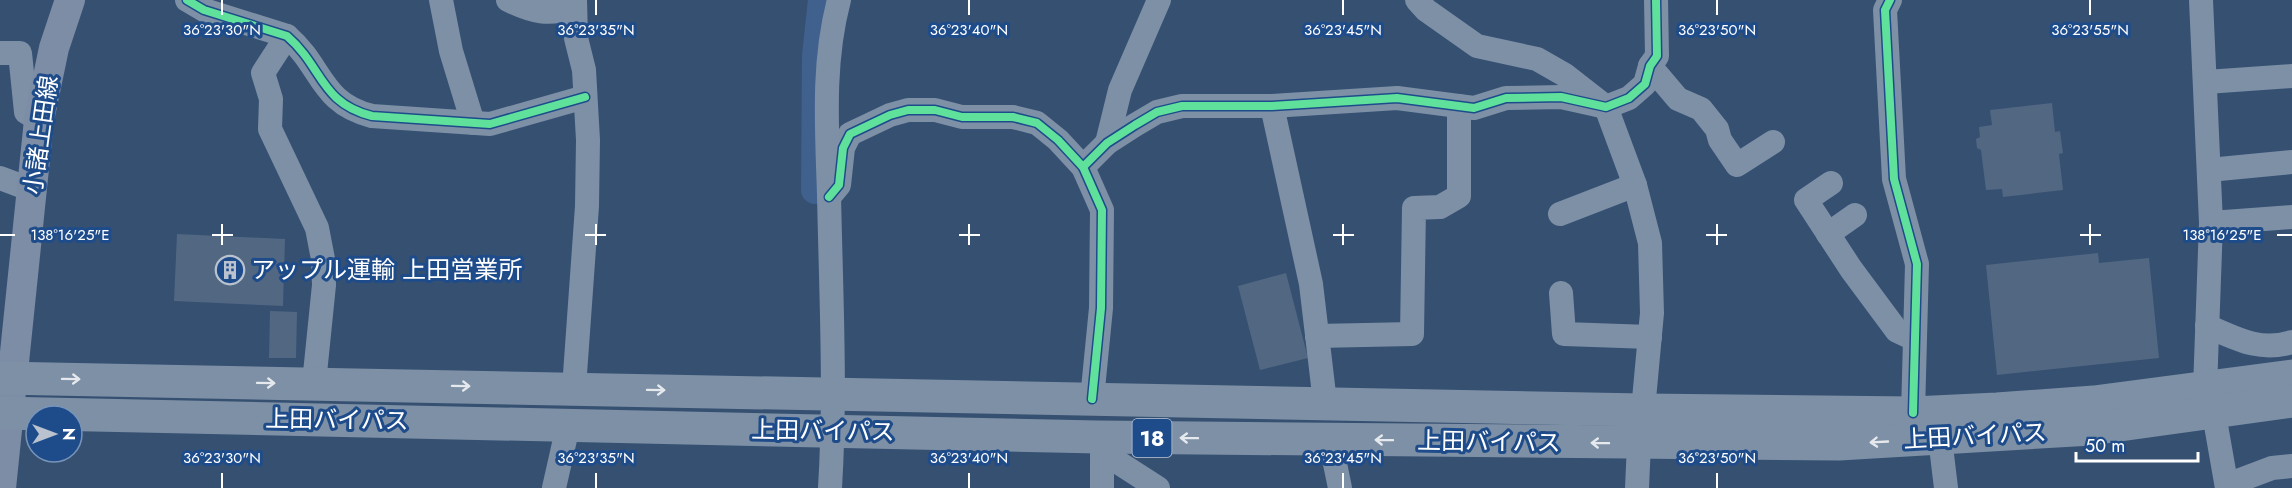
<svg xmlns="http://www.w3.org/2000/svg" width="2292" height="488" font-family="Jost,'Noto Sans JP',sans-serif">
  <rect width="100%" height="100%" fill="#365072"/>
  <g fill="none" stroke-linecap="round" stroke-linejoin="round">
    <!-- river -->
    <polyline stroke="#40608d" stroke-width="28" points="815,190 816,56 822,0"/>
  </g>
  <!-- building -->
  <g fill="#526782">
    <polygon points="2052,103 2055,132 2060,131 2063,153 2059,154 2063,190 2003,197 2002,189 1986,190 1981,150 1977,148 1976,139 1980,137 1979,127 1992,125 1990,110"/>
    <polygon points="177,234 285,239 283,306 174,301"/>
    <polygon points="2098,253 2099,263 2149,258 2159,358 1997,375 1986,265"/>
    <polygon points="1286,273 1308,358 1260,370 1238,286"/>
    <polygon points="270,311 297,312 296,358 269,358"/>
  </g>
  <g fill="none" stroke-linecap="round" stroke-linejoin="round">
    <!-- minor -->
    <g stroke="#7d90a6" stroke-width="24">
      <path d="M 187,0 L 204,10 L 287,36 C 323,67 320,103 372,116 L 490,124 L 585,97"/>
      <polyline points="441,0 451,51 473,123"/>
      <path d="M 508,0 C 535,13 546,14 574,9"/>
      <polyline points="1417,0 1426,10 1477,46 1537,59 1565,75 1606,107 1635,185 1650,243 1652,313 1643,410"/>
      <polyline points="1890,0 1885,10 1894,179 1917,264 1913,413"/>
      <polyline points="2201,0 2211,223 2205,389"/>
      <polyline points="287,36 263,73 271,99 270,129 317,228 323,259 324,285 314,383"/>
      <polyline points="0,53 20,53 26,112 39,120"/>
      <polyline points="1650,66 1678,99 1701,109 1717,129 1720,140 1737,165 1773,142"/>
      <polyline points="2206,82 2292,76"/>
      <polyline points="1272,106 1311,284 1324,394"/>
      <polyline points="1107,143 1120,90 1159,0"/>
      <polyline points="1083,167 1107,143 1135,125 1157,112 1182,106 1272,106 1397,98 1474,108 1506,98 1561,97 1606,107 1629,98 1645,84 1650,66 1657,56 1656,0"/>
      <polyline points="2209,170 2292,162"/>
      <polyline points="0,178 32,190"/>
      <polyline points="1831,183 1806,200 1851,269 1897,331 1914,339"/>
      <polyline points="829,197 839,185 843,148 850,134 890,115 908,110 935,110 962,117 1013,117 1037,123 1058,140 1083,167 1102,210 1101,308 1092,399"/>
      <polyline points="1560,214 1635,185"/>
      <polyline points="2211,223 2292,217"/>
      <polyline points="1828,234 1855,215"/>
      <polyline points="1561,293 1564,334 1650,337"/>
      <path d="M 2207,326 C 2237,339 2260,352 2292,342"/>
      <polyline points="1317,336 1412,334 1414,208 1440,207 1459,196 1459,106"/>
      <polyline points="574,388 587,206 588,140 584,70 576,38 575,0"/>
      <polyline points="2214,414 2227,488"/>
      <polyline points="1940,438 1946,488"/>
      <polyline points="1099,440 1102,452 1102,488"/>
      <polyline points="1102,452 1158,488"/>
      <polyline points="1333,454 1340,488"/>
      <polyline points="2227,485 2272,468 2292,466"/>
      <polyline points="554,488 568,426"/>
      <path d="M 830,488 C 836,391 831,293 829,195 C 827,129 822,64 839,0"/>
      <polyline points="1637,488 1639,443"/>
    </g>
    <!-- major -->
    <polyline stroke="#7c8da5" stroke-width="30" points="1,488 39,120 54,48 70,0"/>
    <!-- highway -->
    <g stroke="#7d90a5" stroke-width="33">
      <polyline points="0,378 1643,410 1913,413 1997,409 2094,402 2292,376"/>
      <polyline points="0,413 1098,437 1839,444 2091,429 2292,401"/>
    </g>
    <!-- cycleway casing -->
    <g stroke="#1e4c8b" stroke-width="11">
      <g id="cycleway">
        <path d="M 187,0 L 204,10 L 287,36 C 323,67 320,103 372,116 L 490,124 L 585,97"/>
        <polyline points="1890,0 1885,10 1894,179 1917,264 1913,413"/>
        <polyline points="1083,167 1107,143 1135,125 1157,112 1182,106 1272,106 1397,98 1474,108 1506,98 1561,97 1606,107 1629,98 1645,84 1650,66 1657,56 1656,0"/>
        <polyline points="829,197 839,185 843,148 850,134 890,115 908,110 935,110 962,117 1013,117 1037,123 1058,140 1083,167 1102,210 1101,308 1092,399"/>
      </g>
    </g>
    <!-- cycleway -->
    <use href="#cycleway" stroke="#60e19b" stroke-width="8"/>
  </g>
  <!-- one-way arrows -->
  <defs><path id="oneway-shaft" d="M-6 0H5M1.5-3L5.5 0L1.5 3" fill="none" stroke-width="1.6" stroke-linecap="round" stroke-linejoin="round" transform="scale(1.5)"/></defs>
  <g stroke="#e5e9ed">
    <use href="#oneway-shaft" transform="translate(71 379) rotate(1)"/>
    <use href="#oneway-shaft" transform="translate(266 383) rotate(1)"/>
    <use href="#oneway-shaft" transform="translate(461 386) rotate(1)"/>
    <use href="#oneway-shaft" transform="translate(656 390) rotate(1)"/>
    <use href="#oneway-shaft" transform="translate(1189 438) rotate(-179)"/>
    <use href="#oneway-shaft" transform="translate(1384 440) rotate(-179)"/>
    <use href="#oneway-shaft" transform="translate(1879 442) rotate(177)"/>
    <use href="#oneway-shaft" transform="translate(1600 443) rotate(-179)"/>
  </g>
  <!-- ticks -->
  <path fill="none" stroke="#fff" stroke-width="2" d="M 222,0 L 222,15M 596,0 L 596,15M 969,0 L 969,15M 1343,0 L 1343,15M 1717,0 L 1717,15M 2090,0 L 2090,15M 222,224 L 222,245M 596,224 L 596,245M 969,224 L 969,245M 1343,224 L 1343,245M 1717,224 L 1717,245M 2090,224 L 2090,245M 0,235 L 15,235M 212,235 L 233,235M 585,235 L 606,235M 959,235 L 980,235M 1333,235 L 1354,235M 1706,235 L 1727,235M 2080,235 L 2101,235M 2277,235 L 2292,235M 222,473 L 222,488M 596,473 L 596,488M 969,473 L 969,488M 1343,473 L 1343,488M 1717,473 L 1717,488"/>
  <!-- icons -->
  <defs>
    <g id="building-ring" transform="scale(1.5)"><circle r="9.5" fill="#1e4c8b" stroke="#b9c2ce" stroke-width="1.5"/><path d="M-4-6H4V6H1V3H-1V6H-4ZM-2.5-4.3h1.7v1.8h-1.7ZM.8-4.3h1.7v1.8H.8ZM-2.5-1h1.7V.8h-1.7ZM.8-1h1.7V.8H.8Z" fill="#b9c2ce"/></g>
  </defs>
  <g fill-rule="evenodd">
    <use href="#building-ring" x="230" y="270"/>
  </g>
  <g text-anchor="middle" stroke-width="6" stroke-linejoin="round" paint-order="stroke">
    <!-- shield labels -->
    <rect fill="#1e4c8b" stroke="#bcc9dc" stroke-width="1.5" x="1132.5" y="419" width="39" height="38" rx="4.5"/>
    <g font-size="22" font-weight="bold" fill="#fff">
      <text x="1152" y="446">18</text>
    </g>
    <!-- street labels -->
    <g font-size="24" fill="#fff" stroke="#1e4c8b">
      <text transform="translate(41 135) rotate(-82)" y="8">小諸上田線</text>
      <text transform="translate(337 420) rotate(1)" y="8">上田バイパス</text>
      <text transform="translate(823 431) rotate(1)" y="8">上田バイパス</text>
      <text transform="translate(1975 436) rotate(-3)" y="8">上田バイパス</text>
      <text transform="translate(1489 442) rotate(1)" y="8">上田バイパス</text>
    </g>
    <!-- poi labels -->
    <g font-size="24" fill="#fff" stroke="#1e4c8b" text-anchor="start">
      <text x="251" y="278">アップル運輸 上田営業所</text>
    </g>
  </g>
  <g font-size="15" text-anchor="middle" fill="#fff" stroke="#1e4c8b" stroke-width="6" stroke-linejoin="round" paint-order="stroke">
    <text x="222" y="35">36°23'30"N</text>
    <text x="596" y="35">36°23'35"N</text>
    <text x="969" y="35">36°23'40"N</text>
    <text x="1343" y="35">36°23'45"N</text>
    <text x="1717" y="35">36°23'50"N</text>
    <text x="2090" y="35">36°23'55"N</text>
    <text x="2222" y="240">138°16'25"E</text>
    <text x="70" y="240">138°16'25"E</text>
    <text x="222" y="463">36°23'30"N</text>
    <text x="596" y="463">36°23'35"N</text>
    <text x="969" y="463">36°23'40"N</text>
    <text x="1343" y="463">36°23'45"N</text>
    <text x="1717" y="463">36°23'50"N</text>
  </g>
  <!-- north arrow -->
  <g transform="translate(54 434) rotate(90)"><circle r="28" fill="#1e4c8b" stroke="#7894b9" stroke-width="1.5"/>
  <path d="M0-4.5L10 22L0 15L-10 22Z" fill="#b9c2ce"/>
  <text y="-9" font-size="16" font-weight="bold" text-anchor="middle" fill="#ffffff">N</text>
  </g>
  <!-- scale -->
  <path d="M2076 452v9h122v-9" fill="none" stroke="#ffffff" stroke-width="3"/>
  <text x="2085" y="452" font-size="18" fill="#ffffff" stroke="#1e4c8b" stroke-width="4.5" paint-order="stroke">50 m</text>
</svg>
